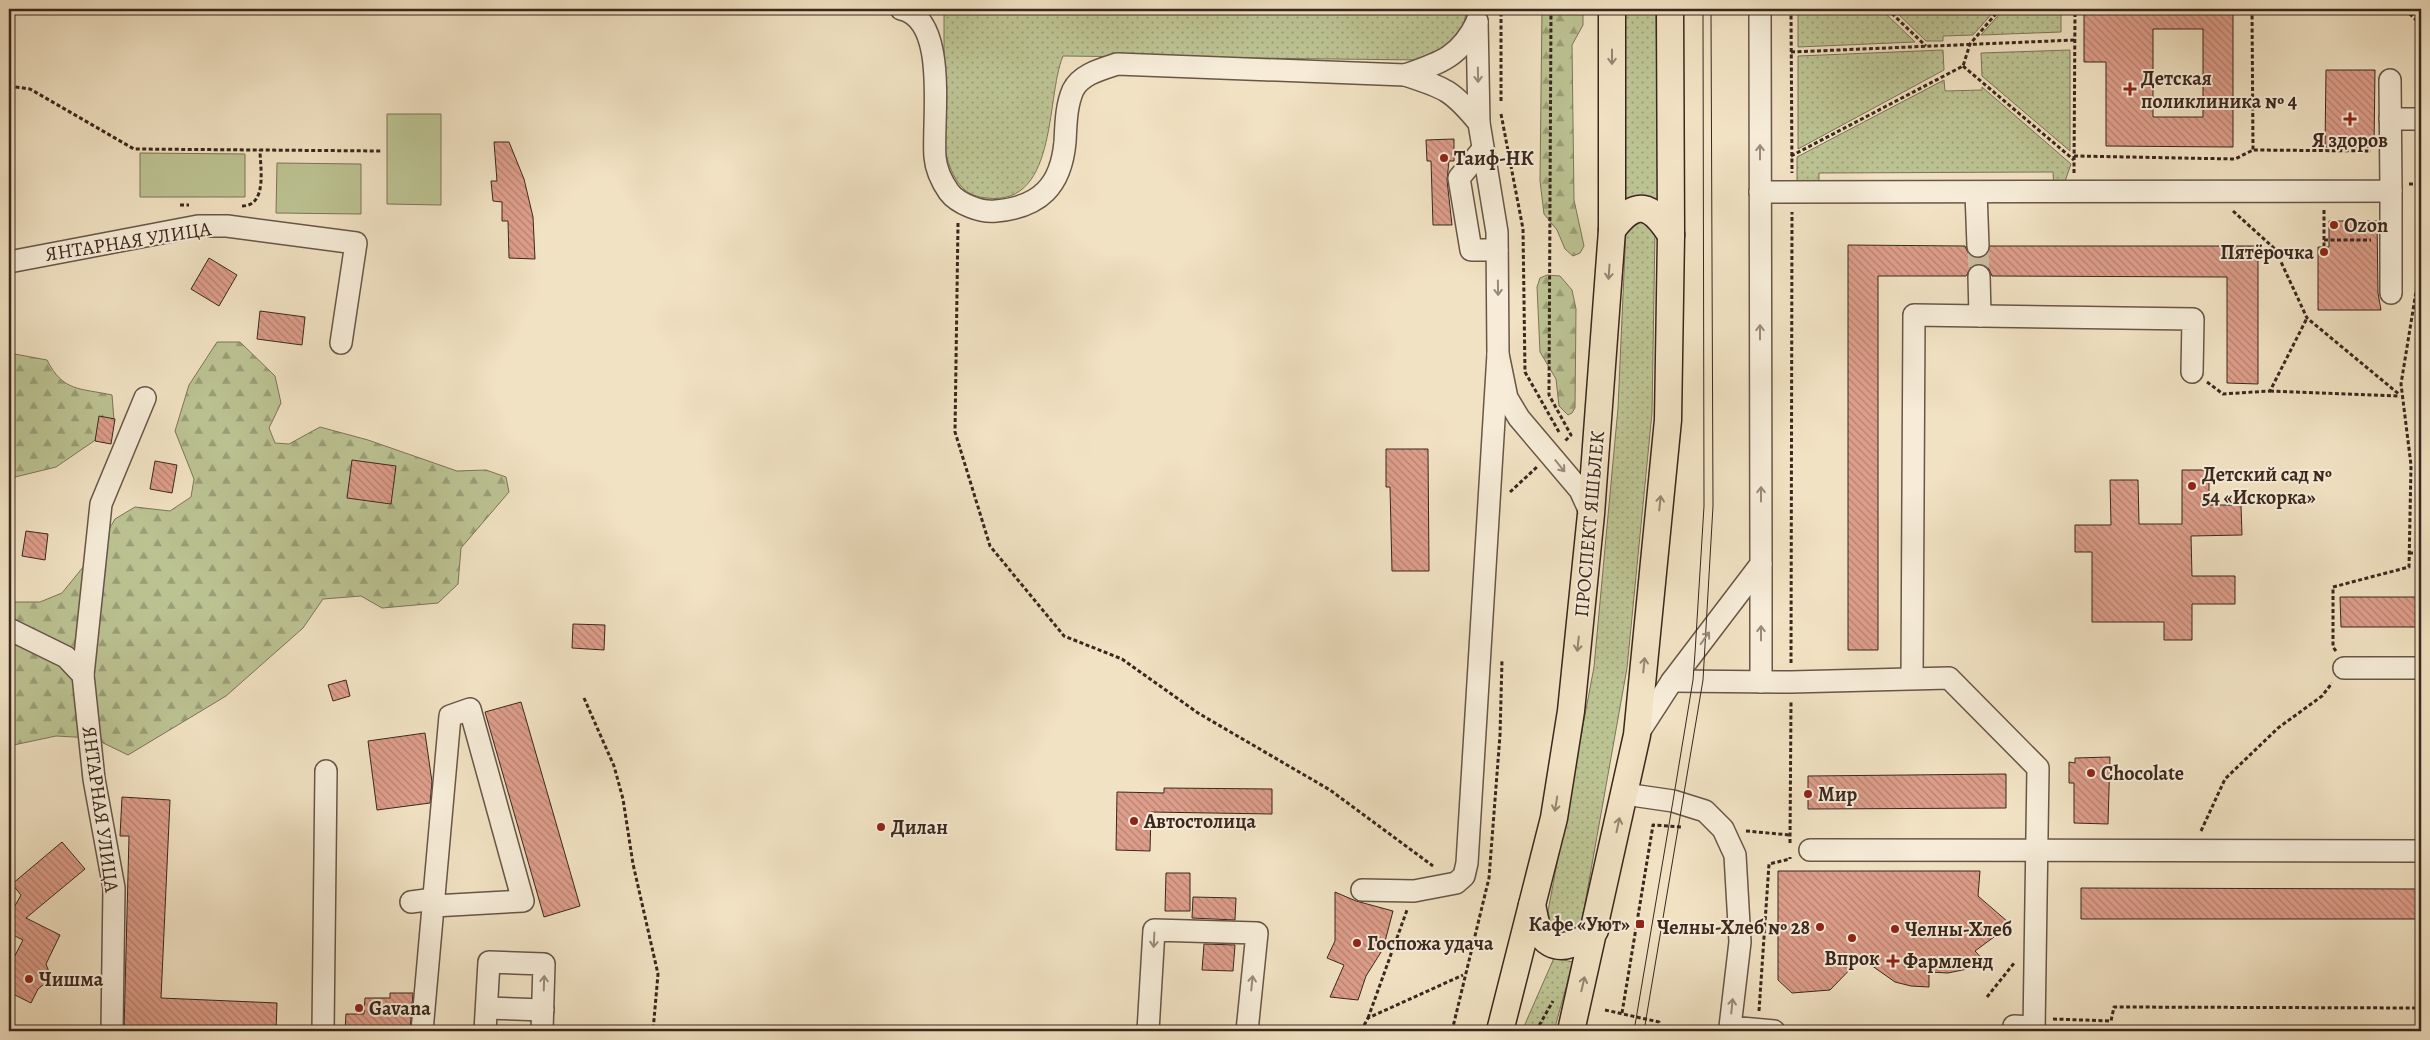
<svg xmlns="http://www.w3.org/2000/svg" width="2430" height="1040" font-family="Alegreya,serif">
  <defs>
    <pattern id="grass-dots" width="8" height="8" patternUnits="userSpaceOnUse" patternTransform="scale(1.25)"><rect width="8" height="8" fill="#bcc393"/><path d="M2 2h.1M6 6h.1" fill="none" stroke="#9a9e77" stroke-width="1.8" stroke-linecap="round"/></pattern>
    <pattern id="forest-firs" width="22" height="20" patternUnits="userSpaceOnUse" patternTransform="scale(1.25)"><rect width="22" height="20" fill="#bcc393"/><path d="M5 1l3.5 6h-7zM16 11l3.5 6h-7z" fill="#9a9e77"/></pattern>
    <pattern id="building-back-hatch" width="6" height="6" patternUnits="userSpaceOnUse" patternTransform="scale(1.25)"><rect width="6" height="6" fill="#de9e8b"/><path d="M-1 5l2 2M0 0l6 6M5-1l2 2" fill="none" stroke="#b58171"/></pattern>
  </defs>
  <rect width="100%" height="100%" fill="#f1e2c3"/>
  <filter id="stains"><feTurbulence type="fractalNoise" baseFrequency=".004" numOctaves="4"/><feColorMatrix values="0 0 0 0 .2 0 0 0 0 .09 0 0 0 0 .02 0 0 0 .5 -.17"/></filter>
  <radialGradient id="worn" r=".72"><stop offset=".6" stop-color="#630" stop-opacity="0"/><stop offset="1" stop-color="#630" stop-opacity=".3"/></radialGradient>
  <!-- grass -->
  <g fill="url(#grass-dots)" stroke="#7c7558">
    <path d="M 944,9 L 1466,9 L 1466,11 C 1462,46 1452,44 1424,60 L 1063,56 C 1045,99 1059,213 980,197 C 957,193 949,167 944,147 Z"/>
    <polygon points="1624,9 1656,9 1658,202 1644,196 1624,202"/>
    <polygon points="1798,9 1881,9 1915,42 1798,47"/>
    <polygon points="1893,9 1996,9 1973,35 1943,36 1943,41 1926,41"/>
    <polygon points="2004,9 2061,9 2061,32 1981,35"/>
    <polygon points="1943,50 1944,70 1798,149 1798,56"/>
    <polygon points="2070,50 2070,151 1982,76 1981,53"/>
    <polygon points="1944,80 1945,91 1982,90 1982,87 2071,164 2063,187 2054,188 2053,172 1819,173 1819,189 1797,188 1797,157"/>
    <polygon points="1637,218 1655,231 1652,413 1627,668 1581,926 1568,933 1551,926 1548,911 1594,667 1618,408 1626,228"/>
    <polygon points="1554,958 1573,962 1554,1031 1522,1031"/>
  </g>
  <!-- forest -->
  <g fill="url(#forest-firs)" stroke="#7c7558">
    <polygon points="1542,9 1583,9 1583,25 1572,45 1574,200 1584,246 1580,253 1573,256 1565,249 1557,230 1544,214 1540,181"/>
    <polygon points="1547,275 1560,276 1572,290 1576,309 1575,408 1572,413 1568,415 1559,406 1556,379 1540,352 1537,287 1540,278"/>
    <polygon points="217,342 240,342 275,376 281,403 269,428 275,443 289,444 320,427 368,440 457,471 486,470 506,477 509,492 461,548 458,584 438,603 382,608 361,596 323,599 303,628 226,696 128,755 93,738 56,736 9,746 9,602 40,602 62,593 97,550 115,519 135,507 170,511 191,497 194,479 175,431 189,385"/>
    <path d="M 9,353 L 47,360 C 63,392 80,388 112,395 L 114,420 L 94,441 L 56,467 L 11,478 L 9,478 Z"/>
  </g>
  <!-- pitch -->
  <g fill="#bcc393" stroke="#7c7558">
    <polygon points="387,114 441,114 441,205 387,204"/>
    <polygon points="140,153 245,154 245,197 140,197"/>
    <polygon points="277,163 361,164 361,214 276,213"/>
  </g>
  <!-- building -->
  <g fill="url(#building-back-hatch)" stroke="#3b271e" fill-rule="evenodd">
    <path d="M 2084,9 L 2233,9 L 2233,147 L 2106,146 L 2106,62 L 2084,62 ZM 2153,29 L 2203,29 L 2203,117 L 2153,117 Z"/>
    <polygon points="2326,70 2375,70 2374,147 2325,147"/>
    <polygon points="1454,139 1454,161 1449,161 1447,180 1452,225 1433,225 1431,161 1427,161 1426,140"/>
    <polygon points="494,142 509,142 524,179 533,217 535,259 509,258 508,221 502,221 502,202 493,201 491,181 497,181"/>
    <polygon points="2329,221 2377,221 2378,293 2381,310 2318,310 2318,247 2329,247"/>
    <polygon points="1848,245 1965,246 1968,253 1978,258 1985,256 1990,246 2258,246 2258,384 2227,383 2227,277 1992,276 1989,269 1979,264 1972,266 1966,276 1878,276 1878,650 1848,650"/>
    <polygon points="209,258 237,275 219,306 191,289"/>
    <polygon points="260,311 305,317 302,345 257,339"/>
    <polygon points="99,416 115,419 111,444 95,441"/>
    <polygon points="1386,449 1428,449 1429,571 1392,571 1390,487 1386,487"/>
    <polygon points="352,460 396,466 391,504 347,498"/>
    <polygon points="155,461 177,465 172,493 150,489"/>
    <polygon points="2182,470 2209,470 2209,505 2241,505 2242,535 2191,536 2192,576 2235,576 2235,604 2192,604 2192,640 2164,640 2164,622 2092,622 2092,552 2075,552 2075,525 2111,525 2110,480 2138,480 2139,524 2182,524"/>
    <polygon points="26,531 48,534 45,560 22,556"/>
    <polygon points="2340,597 2421,597 2421,627 2341,627"/>
    <polygon points="573,624 605,625 604,650 572,648"/>
    <polygon points="346,680 350,696 333,701 328,685"/>
    <polygon points="521,702 580,906 544,917 485,712"/>
    <polygon points="425,733 432,782 430,803 377,810 368,741"/>
    <polygon points="2110,757 2108,824 2074,823 2074,783 2069,783 2069,762 2075,763 2075,758"/>
    <polygon points="2006,774 2006,808 1808,809 1808,776"/>
    <polygon points="1164,788 1272,789 1272,814 1151,812 1150,851 1116,850 1117,792 1164,793"/>
    <polygon points="122,797 170,800 161,998 277,1003 276,1031 124,1031 129,836 120,836"/>
    <polygon points="62,842 85,869 26,918 60,935 46,964 49,972 48,981 38,989 31,1003 9,992 9,967 23,940 9,933 9,909 12,911 21,895 12,884"/>
    <polygon points="1778,871 1980,871 1978,896 2008,922 1998,934 1975,951 1985,962 1967,969 1948,973 1929,972 1929,987 1911,986 1895,982 1861,958 1830,990 1792,993 1778,980"/>
    <polygon points="1166,873 1190,873 1190,911 1165,911"/>
    <polygon points="2081,888 2421,889 2421,919 2081,919"/>
    <polygon points="1335,892 1356,901 1393,911 1383,949 1366,976 1358,1000 1330,997 1344,965 1327,958 1335,941"/>
    <polygon points="1193,897 1236,898 1235,920 1192,918"/>
    <polygon points="1204,944 1235,945 1233,971 1202,970"/>
    <polygon points="390,993 413,993 410,1031 345,1031 346,1014 364,1014 365,998 390,998"/>
  </g>
  <g fill="none" stroke-linecap="round" stroke-linejoin="round">
    <!-- minor-tunnel -->
    <polyline stroke="#cdbda2" stroke-width="21" stroke-dasharray="21 11" stroke-linecap="butt" points="1978,246 1979,276"/>
    <!-- minor casing -->
    <g stroke="#685647" stroke-width="24">
      <g id="minor">
        <path d="M 901,9 C 949,19 932,120 935,157 C 936,169 942,182 949,192 C 958,204 982,213 996,211 C 1040,207 1061,186 1065,142 C 1066,124 1066,106 1073,90 C 1081,74 1102,69 1117,64 L 1405,75 C 1440,63 1460,57 1477,22"/>
        <polyline points="1477,21 1479,123 1497,232 1498,354 1507,398 1519,418 1580,490 1591,514"/>
        <path d="M 1405,75 C 1445,88 1452,90 1479,123"/>
        <polyline points="2390,119 2421,119"/>
        <polyline points="1483,149 1459,178 1471,250 1497,250"/>
        <polyline points="2391,191 2391,293"/>
        <polyline points="1760,192 2391,191 2390,80"/>
        <polyline points="1976,192 1978,246"/>
        <polyline points="9,262 198,226 227,226 356,243 341,343"/>
        <polyline points="1979,276 1980,316"/>
        <polyline points="9,629 66,657 83,675 94,779 114,888 112,1031"/>
        <polyline points="2344,668 2421,668"/>
        <polyline points="83,675 101,504 145,398"/>
        <polyline points="1912,678 1914,315 2193,319 2192,372"/>
        <polyline points="1672,681 1791,682 1949,678 2038,768 2034,1031"/>
        <polyline points="1761,682 1761,564"/>
        <polyline points="1637,735 1672,681 1761,564 1760,9"/>
        <polyline points="1625,794 1673,801 1705,811 1723,829 1735,855 1740,942 1730,1027 1774,1031"/>
        <polyline points="1810,850 2421,851"/>
        <polyline points="1362,890 1414,891 1456,883 1464,876 1467,863 1498,354"/>
        <polyline points="411,902 434,899"/>
        <polyline points="487,1008 543,1010"/>
        <polyline points="2014,1026 2034,1027"/>
        <polyline points="323,1031 326,771"/>
        <polyline points="422,1031 450,716 470,709 523,901 434,906"/>
        <polyline points="485,1031 489,962 544,964 542,1031"/>
        <polyline points="1148,1031 1154,930 1257,933 1247,1031"/>
      </g>
    </g>
    <!-- major casing -->
    <g stroke="#3b271e" stroke-width="29">
      <g id="major">
        <path d="M 1612,230 C 1636,198 1651,204 1671,235"/>
        <path d="M 1532,905 C 1534,913 1535,922 1538,929 C 1551,957 1579,945 1595,930"/>
        <polyline points="1500,1031 1554,818 1571,711 1591,514 1612,230 1612,9"/>
        <polyline points="1571,1031 1637,735 1668,420 1671,235 1670,9"/>
      </g>
    </g>
    <!-- path -->
    <g stroke="#3b271e" stroke-width="3" stroke-dasharray="4 2.5" stroke-linecap="butt">
      <polyline points="1551,9 1549,395 1571,435 1565,441"/>
      <polyline points="1791,9 1792,173"/>
      <polyline points="1887,9 1926,46"/>
      <polyline points="2252,9 2253,150"/>
      <polyline points="2405,9 2421,25"/>
      <polyline points="1791,52 2075,40"/>
      <polyline points="1963,66 2074,160"/>
      <polyline points="9,86 30,89 134,149 382,151"/>
      <polyline points="1501,101 1501,9"/>
      <polyline points="1501,114 1523,229 1525,372 1559,432"/>
      <polyline points="1791,156 1963,66 1970,44 2000,9"/>
      <polyline points="2074,156 2235,159 2253,150 2371,151"/>
      <polyline points="2074,173 2075,9"/>
      <polyline points="2409,184 2421,184"/>
      <polyline points="180,205 189,205"/>
      <path d="M 242,206 C 268,206 260,166 260,150"/>
      <polyline points="2324,210 2324,247"/>
      <polyline points="2233,211 2275,249 2307,318 2400,395"/>
      <polyline points="958,223 955,432 990,546 1064,636 1122,659 1198,713 1330,790 1433,866"/>
      <polyline points="2324,240 2371,240"/>
      <polyline points="2207,382 2223,394 2270,391 2307,318"/>
      <polyline points="2270,391 2400,396"/>
      <polyline points="1510,492 1537,467"/>
      <polyline points="2409,553 2421,553"/>
      <polyline points="2336,651 2333,647 2333,587 2409,567 2411,465 2401,384 2421,261"/>
      <polyline points="1791,663 1792,212"/>
      <polyline points="584,698 614,766 623,799 633,864 658,974 653,1031"/>
      <polyline points="1746,831 1790,835"/>
      <polyline points="2201,831 2225,779 2278,728 2322,696 2332,683"/>
      <polyline points="1790,843 1791,702"/>
      <polyline points="1987,997 2015,962"/>
      <polyline points="9,1005 12,999"/>
      <polyline points="1605,1010 1659,1022 1660,1031"/>
      <polyline points="1759,1011 1769,864 1790,859 1790,857"/>
      <polyline points="1622,1013 1653,825 1682,827"/>
      <polyline points="1368,1018 1407,910"/>
      <polyline points="2053,1019 2111,1021 2114,1007 2421,1008"/>
      <polyline points="1361,1031 1368,1018 1463,975"/>
      <polyline points="1452,1031 1489,878 1500,735 1502,660"/>
      <polyline points="1536,1031 1553,1001"/>
      <polyline points="1870,1031 1870,1025"/>
    </g>
    <!-- minor -->
    <use href="#minor" stroke="#f6ecd8" stroke-width="21"/>
    <!-- major -->
    <use href="#major" stroke="#f1e2c3" stroke-width="26"/>
    <!-- tram -->
    <g stroke="#3b271e" stroke-width="1">
      <polyline points="1634,1031 1673,801 1693,680 1695,653 1704,506 1703,9"/>
      <polyline points="1644,1031 1703,680 1713,506 1711,9"/>
    </g>
  </g>
  <!-- one-way arrows -->
  <defs><path id="oneway-shaft" d="M-6 0H5M1.5-3L5.5 0L1.5 3" fill="none" stroke-width="1.6" stroke-linecap="round" stroke-linejoin="round" transform="scale(1.25)"/></defs>
  <g stroke="#968470">
    <use href="#oneway-shaft" transform="translate(1612 57) rotate(90)"/>
    <use href="#oneway-shaft" transform="translate(1609 272) rotate(94)"/>
    <use href="#oneway-shaft" transform="translate(1660 503) rotate(-84)"/>
    <use href="#oneway-shaft" transform="translate(1578 644) rotate(96)"/>
    <use href="#oneway-shaft" transform="translate(1644 665) rotate(-84)"/>
    <use href="#oneway-shaft" transform="translate(1556 804) rotate(99)"/>
    <use href="#oneway-shaft" transform="translate(1618 825) rotate(-78)"/>
    <use href="#oneway-shaft" transform="translate(1583 984) rotate(-77)"/>
  </g>
  <g stroke="#988a7b">
    <use href="#oneway-shaft" transform="translate(1478 75) rotate(89)"/>
    <use href="#oneway-shaft" transform="translate(1760 152) rotate(-90)"/>
    <use href="#oneway-shaft" transform="translate(1498 288) rotate(89)"/>
    <use href="#oneway-shaft" transform="translate(1760 332) rotate(-90)"/>
    <use href="#oneway-shaft" transform="translate(1560 466) rotate(51)"/>
    <use href="#oneway-shaft" transform="translate(1761 494) rotate(-90)"/>
    <use href="#oneway-shaft" transform="translate(1761 633) rotate(-90)"/>
    <use href="#oneway-shaft" transform="translate(1705 638) rotate(-54)"/>
    <use href="#oneway-shaft" transform="translate(1154 940) rotate(93)"/>
    <use href="#oneway-shaft" transform="translate(544 983) rotate(-88)"/>
    <use href="#oneway-shaft" transform="translate(1252 983) rotate(-84)"/>
    <use href="#oneway-shaft" transform="translate(1732 1006) rotate(-84)"/>
  </g>
  <!-- markers -->
  <g fill="#8f2418" stroke="#f6ecd8" stroke-width="2">
    <path d="M2127.5 81.5h5v5h5v5h-5v5h-5v-5h-5v-5h5z"/>
    <path d="M2347.5 111.5h5v5h5v5h-5v5h-5v-5h-5v-5h5z"/>
    <circle cx="1444" cy="158" r="5"/>
    <circle cx="2334" cy="225" r="5"/>
    <circle cx="2324" cy="252" r="5"/>
    <circle cx="2192" cy="486" r="5"/>
    <circle cx="2091" cy="773" r="5"/>
    <circle cx="1808" cy="794" r="5"/>
    <circle cx="1134" cy="821" r="5"/>
    <circle cx="881" cy="827" r="5"/>
    <rect x="1635" y="919" width="10" height="10" rx="2.5"/>
    <circle cx="1820" cy="927" r="5"/>
    <circle cx="1895" cy="929" r="5"/>
    <circle cx="1852" cy="938" r="5"/>
    <circle cx="1357" cy="943" r="5"/>
    <path d="M1890.5 953.5h5v5h5v5h-5v5h-5v-5h-5v-5h5z"/>
    <circle cx="29" cy="979" r="5"/>
    <circle cx="359" cy="1008" r="5"/>
  </g>
  <g text-anchor="middle" stroke-width="4" stroke-linejoin="round" paint-order="stroke">
    <!-- poi labels -->
    <g font-size="20" font-weight="bold" fill="#3b271e" stroke="#f6ecd8" text-anchor="start">
      <text x="2141" y="85">Детская<tspan x="2141" dy="23">поликлиника № 4</tspan></text>
      <text x="2350" y="147" text-anchor="middle">Я здоров</text>
      <text x="1454" y="165">Таиф-НК</text>
      <text x="2344" y="232">Ozon</text>
      <text x="2314" y="259" text-anchor="end">Пятёрочка</text>
      <text x="2202" y="481">Детский сад №<tspan x="2202" dy="23">54 «Искорка»</tspan></text>
      <text x="2101" y="780">Chocolate</text>
      <text x="1818" y="801">Мир</text>
      <text x="1144" y="828">Автостолица</text>
      <text x="891" y="834">Дилан</text>
      <text x="1630" y="931" text-anchor="end">Кафе «Уют»</text>
      <text x="1810" y="934" text-anchor="end">Челны-Хлеб № 28</text>
      <text x="1905" y="936">Челны-Хлеб</text>
      <text x="1367" y="950">Госпожа удача</text>
      <text x="1852" y="965" text-anchor="middle">Впрок</text>
      <text x="1903" y="968">Фармленд</text>
      <text x="39" y="986">Чишма</text>
      <text x="369" y="1015">Gavana</text>
    </g>
    <!-- street labels -->
    <g font-size="20" fill="#3b271e" stroke="#f6ecd8">
      <text transform="translate(128 241) rotate(-9)" y="7">ЯНТАРНАЯ УЛИЦА</text>
      <text transform="translate(1589 524) rotate(-85)" y="7">ПРОСПЕКТ ЯШЬЛЕК</text>
      <text transform="translate(101 809) rotate(82)" y="7">ЯНТАРНАЯ УЛИЦА</text>
    </g>
  </g>
  <!-- margin -->
  <rect width="2430" height="1040" fill="none" stroke="#f1e2c3" stroke-width="30"/>
  <rect x="10" y="10" width="2410" height="1020" fill="none" stroke="#3b271e" stroke-width="2.5"/>
  <rect x="15" y="15" width="2400" height="1010" fill="none" stroke="#3b271e"/>
  <rect width="100%" height="100%" filter="url(#stains)"/>
  <rect width="100%" height="100%" fill="url(#worn)"/>
</svg>
